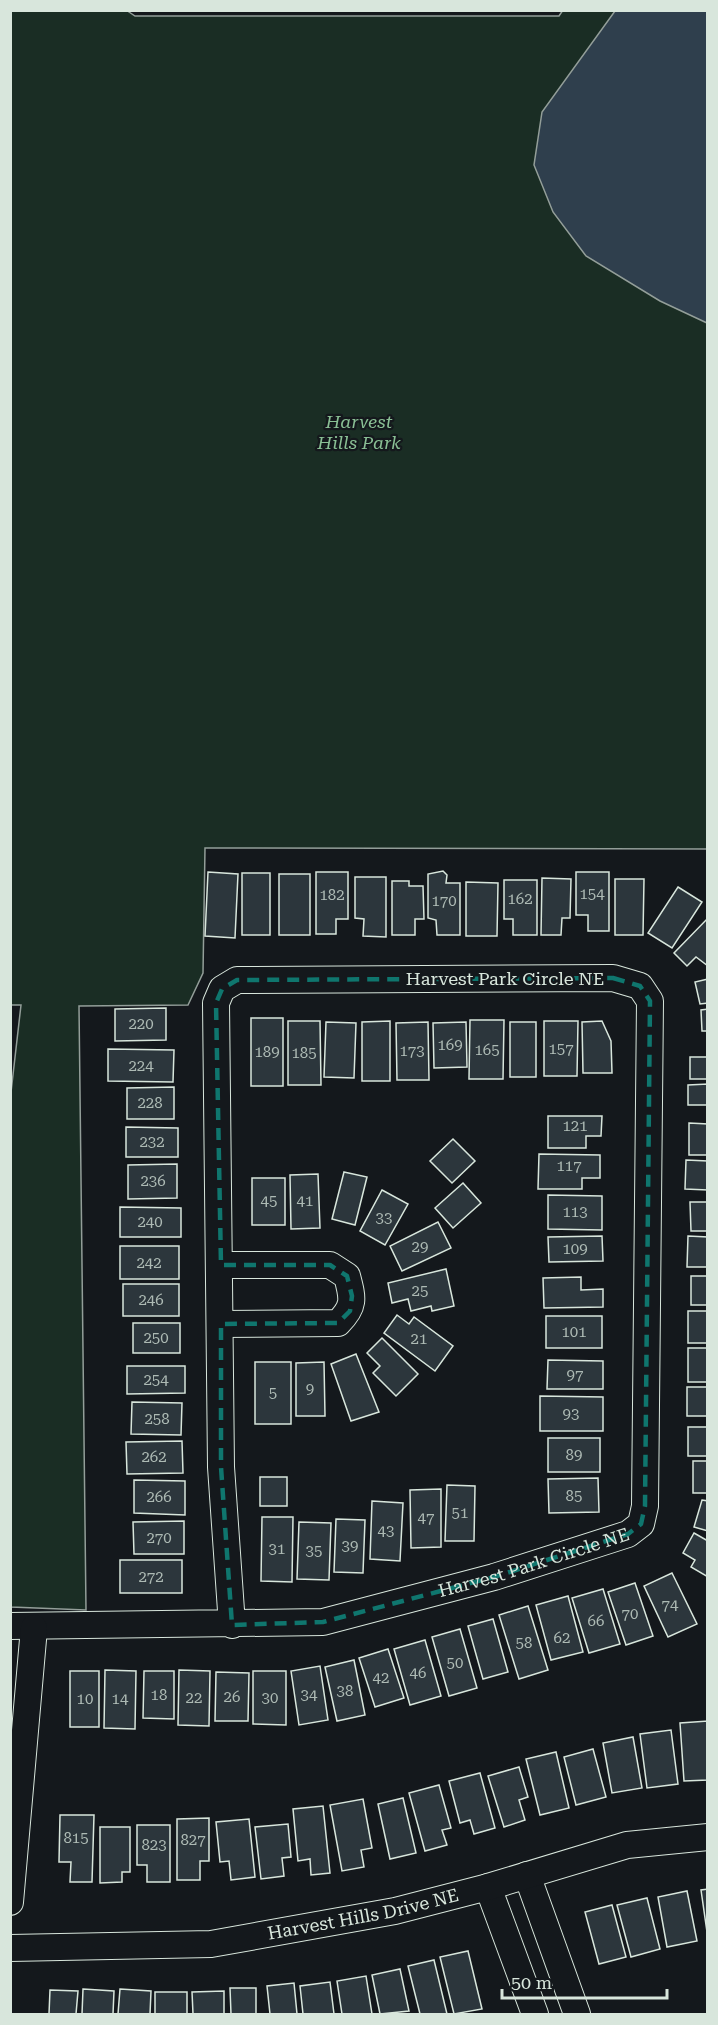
<svg xmlns="http://www.w3.org/2000/svg" width="718" height="2025" font-family="'Roboto Serif',serif">
  <rect width="100%" height="100%" fill="#14181c"/>
  <!-- green -->
  <polygon fill="#1a2d24" stroke="#939e99" stroke-width="1.5" points="126,10 135,16 559,16 563,10 707,11 707,849 205,848 203,973 188,1005 79,1006 86,1610 11,1607 10,1101 21,1005 11,1005 11,11"/>
  <!-- water -->
  <polygon fill="#2f3f4d" stroke="#939e99" stroke-width="1.5" points="615,11 707,11 707,323 660,301 586,256 553,212 534,165 542,112"/>
  <!-- building -->
  <g fill="#2c363c" stroke="#d8e6dc" stroke-width="1.5">
    <polygon points="443,871 447,875 446,883 460,883 460,935 437,935 436,920 428,918 428,874"/>
    <polygon points="208,872 238,874 235,938 205,936"/>
    <polygon points="316,872 348,872 348,919 336,919 336,934 316,934"/>
    <polygon points="576,872 609,872 609,931 588,931 588,915 576,915"/>
    <rect x="242" y="873" width="28" height="62"/>
    <rect x="279" y="874" width="31" height="61"/>
    <polygon points="355,877 386,877 386,937 363,936 364,919 355,918"/>
    <polygon points="542,878 571,879 570,918 562,918 561,935 541,935"/>
    <polygon points="615,879 644,879 643,935 615,935"/>
    <polygon points="504,880 537,880 537,935 513,935 513,919 504,919"/>
    <polygon points="392,881 409,881 409,886 423,886 424,919 415,919 415,935 392,935"/>
    <polygon points="466,882 498,883 497,936 466,936"/>
    <polygon points="678,887 702,902 672,948 648,933"/>
    <polygon points="708,918 708,966 696,957 687,966 674,953"/>
    <polygon points="708,979 708,1003 700,1004 695,982"/>
    <polygon points="166,1008 166,1040 115,1041 115,1009"/>
    <polygon points="708,1009 708,1031 702,1031 701,1010"/>
    <rect x="251" y="1018" width="32" height="68"/>
    <polygon points="470,1020 504,1020 503,1079 469,1079"/>
    <polygon points="288,1021 320,1021 321,1085 288,1085"/>
    <polygon points="390,1021 390,1081 362,1081 362,1022"/>
    <polygon points="544,1021 578,1021 577,1076 544,1076"/>
    <polygon points="602,1021 611,1041 612,1073 583,1073 582,1022"/>
    <polygon points="326,1022 356,1023 354,1078 324,1077"/>
    <polygon points="428,1022 429,1080 397,1080 396,1023"/>
    <polygon points="466,1022 467,1067 434,1068 433,1023"/>
    <rect x="510" y="1022" width="26" height="55"/>
    <polygon points="108,1049 174,1050 173,1082 108,1081"/>
    <rect x="690" y="1057" width="18" height="22"/>
    <polygon points="708,1084 708,1105 688,1105 688,1085"/>
    <polygon points="174,1087 174,1119 127,1119 127,1088"/>
    <polygon points="548,1116 602,1116 601,1136 586,1136 586,1148 548,1148"/>
    <polygon points="689,1123 708,1124 708,1155 689,1155"/>
    <polygon points="126,1127 178,1128 178,1157 126,1157"/>
    <polygon points="453,1139 475,1161 452,1183 430,1161"/>
    <polygon points="539,1154 600,1155 600,1178 582,1178 582,1189 538,1189"/>
    <polygon points="686,1160 708,1161 708,1190 685,1189"/>
    <polygon points="177,1164 177,1198 128,1199 128,1165"/>
    <polygon points="344,1172 367,1177 355,1225 332,1219"/>
    <polygon points="318,1174 320,1228 291,1229 290,1175"/>
    <rect x="252" y="1178" width="33" height="47"/>
    <polygon points="463,1183 481,1203 453,1228 435,1208"/>
    <polygon points="382,1190 408,1204 385,1245 360,1231"/>
    <polygon points="548,1195 602,1196 602,1230 548,1229"/>
    <polygon points="690,1202 708,1202 708,1231 691,1231"/>
    <polygon points="120,1207 181,1208 181,1237 120,1237"/>
    <polygon points="438,1222 451,1248 402,1271 390,1246"/>
    <polygon points="602,1236 603,1261 549,1262 548,1237"/>
    <polygon points="688,1236 708,1237 708,1267 687,1267"/>
    <rect x="120" y="1246" width="59" height="33"/>
    <polygon points="446,1269 454,1306 432,1311 431,1306 411,1311 408,1299 392,1303 388,1283"/>
    <rect x="691" y="1276" width="17" height="29"/>
    <polygon points="581,1277 581,1290 603,1289 603,1307 544,1308 543,1278"/>
    <rect x="123" y="1284" width="56" height="32"/>
    <rect x="688" y="1311" width="20" height="32"/>
    <polygon points="397,1315 409,1324 414,1317 453,1346 435,1371 384,1333"/>
    <rect x="546" y="1316" width="56" height="32"/>
    <rect x="133" y="1323" width="47" height="30"/>
    <polygon points="382,1338 418,1374 396,1396 373,1373 380,1366 367,1353"/>
    <rect x="688" y="1348" width="20" height="34"/>
    <polygon points="356,1354 379,1412 351,1421 331,1364"/>
    <polygon points="548,1360 603,1361 603,1389 547,1389"/>
    <rect x="255" y="1362" width="36" height="62"/>
    <polygon points="324,1362 325,1416 296,1416 296,1363"/>
    <polygon points="127,1366 185,1366 185,1393 127,1394"/>
    <rect x="687" y="1387" width="21" height="29"/>
    <polygon points="540,1396 603,1397 603,1431 540,1431"/>
    <polygon points="132,1402 182,1403 181,1435 131,1434"/>
    <rect x="688" y="1427" width="20" height="29"/>
    <rect x="548" y="1438" width="52" height="34"/>
    <polygon points="182,1441 183,1473 127,1474 126,1442"/>
    <rect x="693" y="1461" width="15" height="32"/>
    <rect x="260" y="1477" width="27" height="29"/>
    <polygon points="598,1478 599,1512 549,1513 548,1479"/>
    <polygon points="134,1480 185,1481 185,1515 134,1513"/>
    <polygon points="447,1485 475,1486 474,1541 445,1541"/>
    <polygon points="441,1489 441,1547 411,1548 410,1490"/>
    <polygon points="702,1500 708,1501 708,1531 694,1527"/>
    <polygon points="372,1501 403,1503 400,1561 370,1559"/>
    <polygon points="262,1517 293,1517 292,1582 261,1581"/>
    <polygon points="336,1519 365,1520 363,1573 334,1572"/>
    <polygon points="184,1521 184,1554 134,1554 133,1522"/>
    <polygon points="299,1522 331,1523 329,1580 297,1579"/>
    <polygon points="694,1533 708,1541 708,1577 691,1567 695,1560 683,1553"/>
    <rect x="120" y="1560" width="62" height="33"/>
    <polygon points="672,1573 697,1624 668,1637 644,1586"/>
    <polygon points="635,1583 653,1636 626,1645 608,1592"/>
    <polygon points="603,1589 620,1644 589,1653 572,1598"/>
    <polygon points="568,1596 583,1652 551,1660 536,1605"/>
    <polygon points="528,1606 548,1670 519,1679 499,1615"/>
    <polygon points="493,1619 508,1672 483,1679 468,1626"/>
    <polygon points="460,1629 477,1688 449,1696 432,1637"/>
    <polygon points="425,1640 441,1696 410,1705 394,1649"/>
    <polygon points="388,1649 404,1698 375,1707 359,1658"/>
    <polygon points="354,1660 365,1715 337,1721 325,1667"/>
    <polygon points="320,1666 328,1720 299,1725 291,1671"/>
    <polygon points="105,1670 136,1671 135,1729 104,1728"/>
    <polygon points="179,1670 210,1671 209,1726 178,1725"/>
    <rect x="70" y="1671" width="29" height="56"/>
    <polygon points="144,1671 174,1671 174,1719 143,1718"/>
    <polygon points="253,1671 286,1671 286,1725 253,1724"/>
    <polygon points="216,1672 249,1673 248,1721 215,1721"/>
    <polygon points="708,1721 708,1780 684,1781 680,1723"/>
    <polygon points="671,1730 678,1784 647,1788 640,1734"/>
    <polygon points="633,1737 642,1788 612,1793 603,1743"/>
    <polygon points="593,1749 606,1797 576,1805 564,1757"/>
    <polygon points="556,1752 569,1808 540,1815 526,1759"/>
    <polygon points="519,1767 528,1797 519,1800 525,1820 504,1827 488,1776"/>
    <polygon points="480,1773 495,1828 474,1834 470,1820 460,1823 449,1781"/>
    <polygon points="439,1785 451,1828 442,1830 447,1845 425,1851 409,1793"/>
    <polygon points="403,1798 416,1853 390,1859 378,1804"/>
    <polygon points="363,1799 372,1848 361,1850 364,1867 342,1871 330,1805"/>
    <polygon points="323,1806 330,1873 311,1875 310,1859 298,1861 293,1809"/>
    <polygon points="60,1815 94,1815 92,1882 70,1882 71,1862 59,1862"/>
    <polygon points="209,1818 209,1861 200,1861 200,1880 177,1880 177,1819"/>
    <polygon points="249,1819 255,1877 231,1880 229,1861 220,1862 216,1822"/>
    <polygon points="288,1824 291,1857 282,1858 284,1876 261,1879 255,1827"/>
    <polygon points="137,1825 170,1825 170,1882 147,1882 147,1865 137,1865"/>
    <polygon points="100,1827 130,1827 130,1872 122,1872 122,1882 100,1883"/>
    <polygon points="708,1889 708,1939 701,1890"/>
    <polygon points="687,1891 697,1941 667,1947 658,1897"/>
    <polygon points="647,1898 660,1949 631,1957 617,1905"/>
    <polygon points="612,1905 626,1957 599,1964 585,1912"/>
    <polygon points="468,1951 482,2009 454,2014 440,1957"/>
    <polygon points="434,1960 447,2014 420,2014 408,1966"/>
    <polygon points="400,1969 409,2011 380,2014 372,1975"/>
    <polygon points="366,1976 372,2014 342,2014 337,1981"/>
    <polygon points="330,1982 334,2014 303,2014 300,1986"/>
    <polygon points="294,1983 297,2014 270,2014 267,1986"/>
    <polygon points="230,1988 256,1988 256,2014 231,2014"/>
    <polygon points="83,1989 114,1991 113,2014 82,2014"/>
    <polygon points="120,1989 151,1991 150,2014 118,2014"/>
    <polygon points="50,1990 78,1991 76,2014 49,2014"/>
    <polygon points="224,1991 224,2014 193,2014 192,1992"/>
    <rect x="155" y="1992" width="32" height="22"/>
  </g>
  <g fill="none" stroke-linecap="round" stroke-linejoin="round">
    <!-- minor casing -->
    <g stroke="#d8e6dc" stroke-width="28">
      <g id="minor">
        <path d="M 221,1265 L 330,1265 L 347,1276 C 353,1299 355,1306 338,1323 L 221,1324"/>
        <path id="s1" d="M 10,1626 L 323,1622 L 494,1577 L 628,1534 L 641,1524 L 645,1506 L 650,1001 L 640,986 L 613,978 L 237,980 L 222,989 L 216,1003 L 221,1467 L 232,1625"/>
        <polyline points="527,1875 577,2014"/>
        <polyline points="488,1887 535,2014"/>
        <polyline points="10,1902 34,1628"/>
        <path id="s2" d="M 10,1948 L 211,1944 L 395,1911 L 488,1887 L 627,1845 L 708,1837"/>
      </g>
    </g>
    <!-- minor -->
    <use href="#minor" stroke="#14181c" stroke-width="26"/>
  </g>
  <!-- marked area -->
  <path fill="none" stroke="#0f766e" stroke-width="4.5" stroke-dasharray="12 8" stroke-linejoin="round" d="M 613,978 L 640,986 L 650,1001 L 645,1506 L 641,1524 L 628,1534 L 494,1577 L 323,1622 L 232,1625 L 221,1467 L 221,1324 L 338,1323 L 350,1311 L 352,1296 L 347,1276 L 330,1265 L 221,1265 L 216,1003 L 222,989 L 237,980 Z"/>
  <g text-anchor="middle" stroke-width="4.5" stroke-linejoin="round" paint-order="stroke">
    <!-- number labels -->
    <g font-size="15" fill="#adbab4">
      <text x="592" y="899">154</text>
      <text x="332" y="900">182</text>
      <text x="520" y="904">162</text>
      <text x="444" y="906">170</text>
      <text x="141" y="1029">220</text>
      <text x="450" y="1050">169</text>
      <text x="561" y="1054">157</text>
      <text x="487" y="1055">165</text>
      <text x="412" y="1056">173</text>
      <text x="267" y="1057">189</text>
      <text x="304" y="1058">185</text>
      <text x="141" y="1071">224</text>
      <text x="150" y="1108">228</text>
      <text x="575" y="1131">121</text>
      <text x="152" y="1147">232</text>
      <text x="569" y="1171">117</text>
      <text x="153" y="1186">236</text>
      <text x="269" y="1206">45</text>
      <text x="305" y="1206">41</text>
      <text x="575" y="1217">113</text>
      <text x="384" y="1223">33</text>
      <text x="150" y="1227">240</text>
      <text x="420" y="1252">29</text>
      <text x="575" y="1254">109</text>
      <text x="149" y="1268">242</text>
      <text x="420" y="1296">25</text>
      <text x="151" y="1305">246</text>
      <text x="574" y="1337">101</text>
      <text x="156" y="1343">250</text>
      <text x="419" y="1344">21</text>
      <text x="575" y="1380">97</text>
      <text x="156" y="1385">254</text>
      <text x="310" y="1394">9</text>
      <text x="273" y="1398">5</text>
      <text x="571" y="1419">93</text>
      <text x="157" y="1424">258</text>
      <text x="574" y="1460">89</text>
      <text x="154" y="1462">262</text>
      <text x="574" y="1501">85</text>
      <text x="159" y="1502">266</text>
      <text x="460" y="1518">51</text>
      <text x="426" y="1523">47</text>
      <text x="386" y="1536">43</text>
      <text x="159" y="1543">270</text>
      <text x="350" y="1551">39</text>
      <text x="277" y="1554">31</text>
      <text x="314" y="1556">35</text>
      <text x="151" y="1582">272</text>
      <text x="670" y="1610">74</text>
      <text x="630" y="1619">70</text>
      <text x="596" y="1626">66</text>
      <text x="562" y="1643">62</text>
      <text x="524" y="1648">58</text>
      <text x="455" y="1668">50</text>
      <text x="418" y="1678">46</text>
      <text x="381" y="1683">42</text>
      <text x="345" y="1696">38</text>
      <text x="159" y="1700">18</text>
      <text x="309" y="1700">34</text>
      <text x="232" y="1702">26</text>
      <text x="194" y="1703">22</text>
      <text x="270" y="1703">30</text>
      <text x="85" y="1704">10</text>
      <text x="120" y="1704">14</text>
      <text x="76" y="1843">815</text>
      <text x="193" y="1845">827</text>
      <text x="154" y="1850">823</text>
    </g>
    <!-- park labels -->
    <g font-size="18" font-style="italic" fill="#8ac095" stroke="#14181c">
      <text x="359" y="428">Harvest<tspan x="359" dy="21">Hills Park</tspan></text>
    </g>
    <!-- street labels -->
    <g font-size="18" fill="#d8e6dc" stroke="#14181c">
      <text x="505" y="985">Harvest Park Circle NE</text>
      <text dy="6" stroke="none"><textPath href="#s1" startOffset="532">Harvest Park Circle NE</textPath></text>
      <text dy="6" stroke="none"><textPath href="#s2" startOffset="356">Harvest Hills Drive NE</textPath></text>
    </g>
  </g>
  <!-- border -->
  <rect width="718" height="2025" fill="none" stroke="#d8e6dc" stroke-width="24"/>
  <!-- scale -->
  <path d="M502 1989v9h165v-9" fill="none" stroke="#d8e6dc" stroke-width="3"/>
  <text x="511" y="1989" font-size="18" fill="#d8e6dc" stroke="#14181c" stroke-width="4.5" paint-order="stroke">50 m</text>
</svg>
